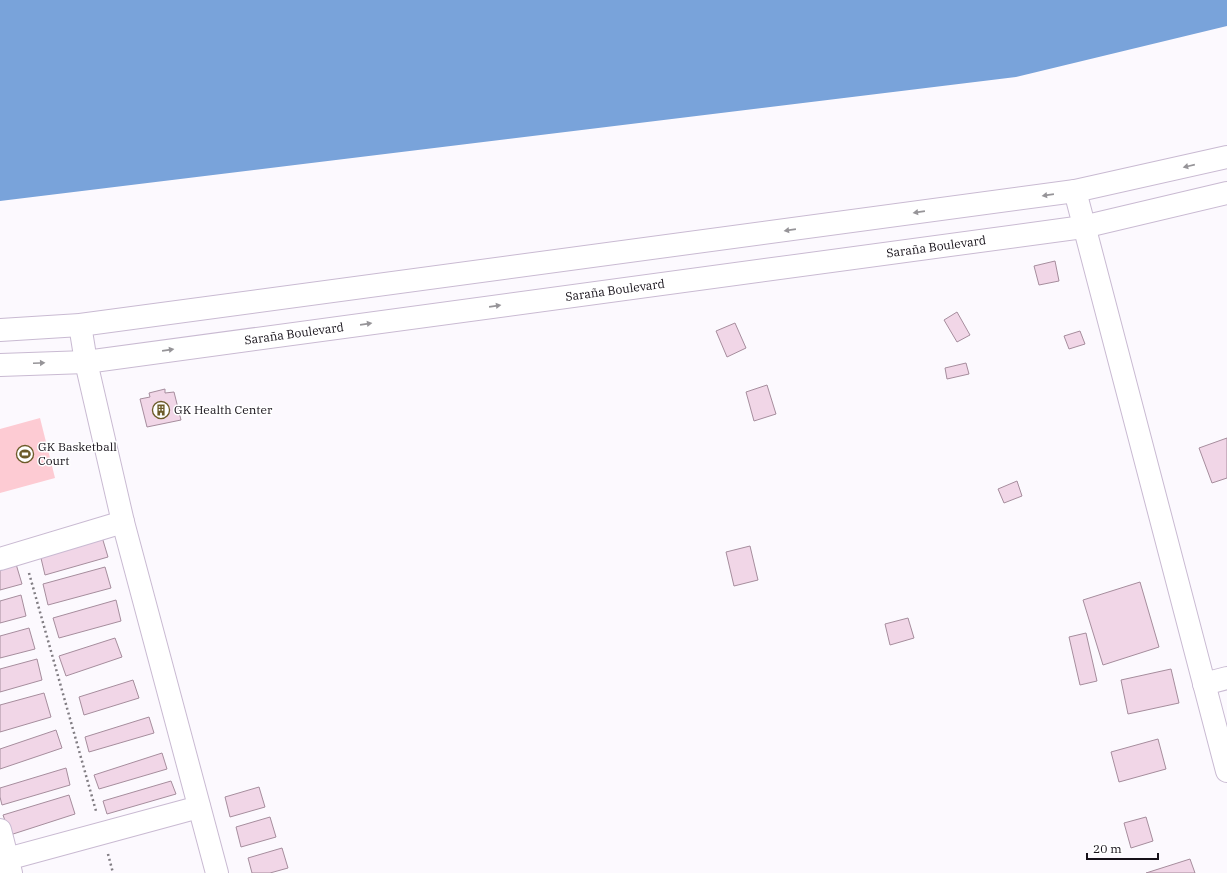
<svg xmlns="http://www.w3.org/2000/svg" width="1227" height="873" font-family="'IBM Plex Serif',serif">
  <rect width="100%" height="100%" fill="#fcf9fe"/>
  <!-- green -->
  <polygon fill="#fdcbd3" points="40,418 55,478 0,493 0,429"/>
  <!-- water -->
  <polygon fill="#79a3da" points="0,0 1227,0 1227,26 1016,77 0,201"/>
  <!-- building -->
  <g fill="#f1d6e7" stroke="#a68d9d">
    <polygon points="1055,261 1059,281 1039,285 1034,266"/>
    <polygon points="957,312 970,335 957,342 944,320"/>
    <polygon points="735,323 746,348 727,357 716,331"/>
    <polygon points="1080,331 1085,344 1069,349 1064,336"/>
    <polygon points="966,363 969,374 947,379 945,368"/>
    <polygon points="767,385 776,414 754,421 746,392"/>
    <polygon points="165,389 165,393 174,392 181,420 147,427 140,399 150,397 149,393"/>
    <polygon points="1227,438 1227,478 1212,483 1199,448"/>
    <polygon points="1017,481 1022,496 1004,503 998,489"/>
    <polygon points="102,537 108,557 45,575 40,554"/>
    <polygon points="750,546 758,580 734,586 726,552"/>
    <polygon points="16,564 22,584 0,590 0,568"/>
    <polygon points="105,567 111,588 48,605 43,584"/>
    <polygon points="1140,582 1159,647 1103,665 1083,600"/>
    <polygon points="21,595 26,616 0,623 0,601"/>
    <polygon points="116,600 121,621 59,638 53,618"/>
    <polygon points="908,618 914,638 890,645 885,624"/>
    <polygon points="29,628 35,649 0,658 0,636"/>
    <polygon points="1086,633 1097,681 1080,685 1069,637"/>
    <polygon points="115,638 122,657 66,676 59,656"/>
    <polygon points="37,659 42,680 0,692 0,669"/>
    <polygon points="1171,669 1179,703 1128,714 1121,680"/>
    <polygon points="133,680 139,698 84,715 79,697"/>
    <polygon points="44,693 51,717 0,732 0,705"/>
    <polygon points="149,717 154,733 89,752 85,737"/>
    <polygon points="56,730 62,748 0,769 0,749"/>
    <polygon points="1158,739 1166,769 1119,782 1111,752"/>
    <polygon points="162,753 167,769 99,789 94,775"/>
    <polygon points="66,768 70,785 2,805 0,797 0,788"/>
    <polygon points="171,781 176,794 107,814 103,801"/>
    <polygon points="259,787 265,807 230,817 225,797"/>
    <polygon points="69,795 75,814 10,835 3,815"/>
    <polygon points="270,817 276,837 241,847 236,827"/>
    <polygon points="1146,817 1153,841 1131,848 1124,823"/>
    <polygon points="282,848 288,868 270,873 252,873 248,858"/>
    <polygon points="1190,859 1195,873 1146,873"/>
  </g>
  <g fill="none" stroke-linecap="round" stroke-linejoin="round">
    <!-- minor casing -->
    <g stroke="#c9bad2" stroke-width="24">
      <g id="minor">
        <polyline points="1075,191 1227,771"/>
        <polyline points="80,325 86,362 123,522 217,873"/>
        <polyline points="0,330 80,325 1075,191 1227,157"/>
        <path id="s1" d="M 0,365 L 86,362 L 1083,227 L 1227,193"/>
        <polyline points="0,559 123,522"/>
        <polyline points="1204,684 1227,678"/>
        <polyline points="0,830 11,873"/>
        <polyline points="0,861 199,807"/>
      </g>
    </g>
    <!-- path -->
    <g stroke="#817d83" stroke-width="2.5" stroke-dasharray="2 3" stroke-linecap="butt">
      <polyline points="29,573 96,811"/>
      <polyline points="108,854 113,873"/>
    </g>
    <!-- minor -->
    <use href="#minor" stroke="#fff" stroke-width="22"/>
  </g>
  <!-- one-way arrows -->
  <defs><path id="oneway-solid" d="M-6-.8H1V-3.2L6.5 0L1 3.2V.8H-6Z"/></defs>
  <g fill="#969498">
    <use href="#oneway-solid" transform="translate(1189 166) rotate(167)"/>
    <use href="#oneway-solid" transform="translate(1048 195) rotate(172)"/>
    <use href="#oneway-solid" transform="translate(919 212) rotate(172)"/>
    <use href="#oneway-solid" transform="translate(790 230) rotate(172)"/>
    <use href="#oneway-solid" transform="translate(495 306) rotate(-8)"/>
    <use href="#oneway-solid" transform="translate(366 324) rotate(-8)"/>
    <use href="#oneway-solid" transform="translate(168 350) rotate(-8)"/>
    <use href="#oneway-solid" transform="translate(39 363) rotate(-2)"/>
  </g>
  <!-- icons -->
  <defs>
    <g id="building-ring" transform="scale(0.9)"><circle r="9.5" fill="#fff" stroke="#6c5b29" stroke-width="1.5"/><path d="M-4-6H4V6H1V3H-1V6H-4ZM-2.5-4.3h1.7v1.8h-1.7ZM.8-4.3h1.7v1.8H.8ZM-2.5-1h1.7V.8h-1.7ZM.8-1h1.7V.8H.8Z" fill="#6c5b29"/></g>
    <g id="stadium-ring" transform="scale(0.9)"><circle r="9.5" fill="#fff" stroke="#6c5b29" stroke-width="1.5"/><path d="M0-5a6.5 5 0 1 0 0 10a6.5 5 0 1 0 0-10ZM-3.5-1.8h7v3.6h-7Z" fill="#6c5b29"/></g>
  </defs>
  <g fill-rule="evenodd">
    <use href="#building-ring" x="161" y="410"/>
    <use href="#stadium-ring" x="25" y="454"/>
  </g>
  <g text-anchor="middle" stroke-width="3" stroke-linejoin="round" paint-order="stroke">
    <!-- street labels -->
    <g font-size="12" fill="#161119" stroke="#fff">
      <text dy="4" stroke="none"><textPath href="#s1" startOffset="944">Saraña Boulevard</textPath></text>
      <text dy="4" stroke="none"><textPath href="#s1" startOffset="620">Saraña Boulevard</textPath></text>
      <text dy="4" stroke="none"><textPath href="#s1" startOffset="296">Saraña Boulevard</textPath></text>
    </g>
    <!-- poi labels -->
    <g font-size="12" fill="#161119" stroke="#fff" text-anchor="start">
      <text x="174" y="414">GK Health Center</text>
      <text x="38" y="451">GK Basketball<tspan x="38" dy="14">Court</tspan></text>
    </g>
  </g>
  <!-- scale -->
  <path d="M1087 853v6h71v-6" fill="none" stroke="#161119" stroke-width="2"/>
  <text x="1093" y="853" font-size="12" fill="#161119" stroke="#ffffff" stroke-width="3" paint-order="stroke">20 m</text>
</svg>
